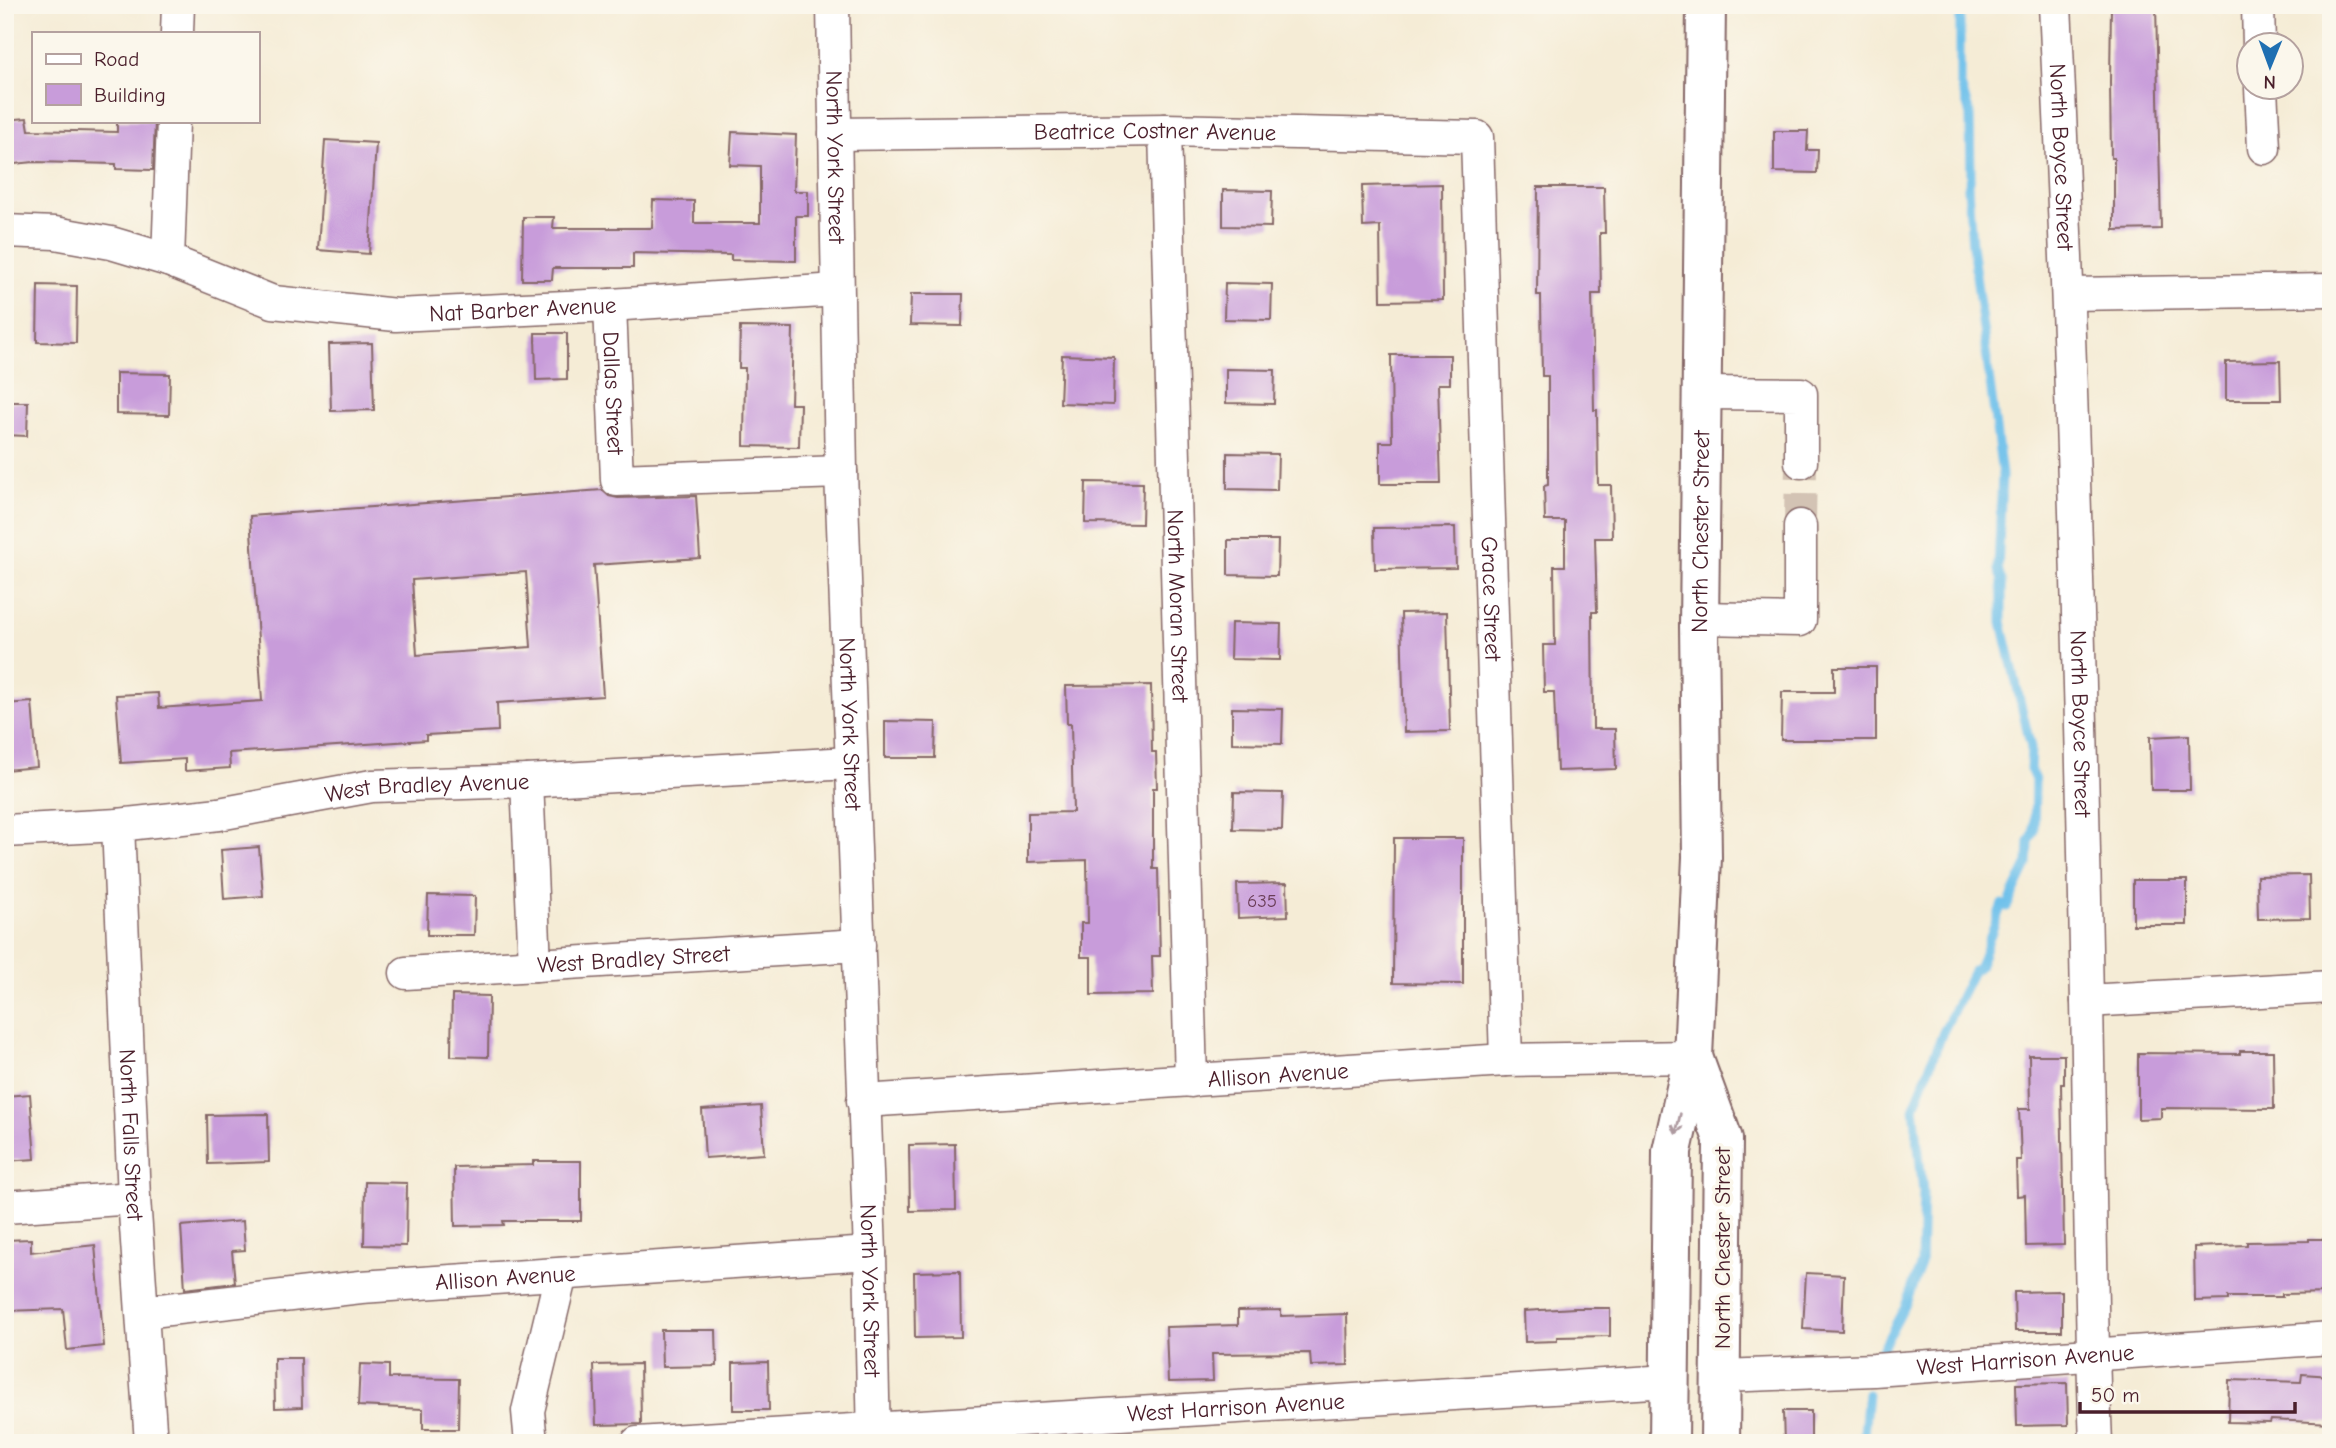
<svg xmlns="http://www.w3.org/2000/svg" width="2336" height="1448" font-family="'Comic Neue',sans-serif">
  <rect width="100%" height="100%" fill="#fbf7ec"/>
  <filter id="ink" filterUnits="userSpaceOnUse"><feTurbulence type="fractalNoise" baseFrequency=".0143" numOctaves="2"/><feDisplacementMap in="SourceGraphic" scale="14" xChannelSelector="R" yChannelSelector="G"/><feConvolveMatrix kernelMatrix="1 2 1 2 8 2 1 2 1" color-interpolation-filters="sRGB"/></filter>
  <filter id="wash" filterUnits="userSpaceOnUse"><feTurbulence type="fractalNoise" baseFrequency=".00686" numOctaves="4" result="noise"/><feDisplacementMap in="SourceGraphic" scale="28" xChannelSelector="R" yChannelSelector="G"/><feGaussianBlur stdDeviation="1.57" result="paint"/><feColorMatrix in="noise" values="0 0 0 0 0 0 0 0 0 0 0 0 0 0 0 0 0 1.4 0 .05"/><feComposite in="paint" operator="in"/></filter>
  <g filter="url(#wash)">
    <rect width="100%" height="100%" fill="#f5ecd6"/>
    <g fill="none" stroke-linecap="round" stroke-linejoin="round">
      <!-- stream -->
      <g stroke="#70c1eb" stroke-width="9">
        <polyline points="1878,1357 1905,1306 1921,1264 1923,1191 1914,1107 1943,1032 1973,971 1979,967 2002,904 2007,907 2028,863 2029,842 2034,832 2035,780 2030,769 2031,748 2002,622 2002,580 1998,570 2002,475 1972,245 1968,187 1971,177 1970,114 1960,82 1960,5"/>
        <polyline points="1863,1443 1868,1394"/>
      </g>
    </g>
    <g id="blocks">
      <!-- building -->
      <g fill="#c89cda" fill-rule="evenodd">
        <polygon points="2111,5 2156,5 2161,229 2114,230 2114,158 2111,158 2110,82"/>
        <polygon points="27,118 29,130 117,132 117,121 155,121 153,170 116,169 116,164 34,162 5,165 5,120"/>
        <polygon points="1774,131 1808,131 1807,150 1818,150 1817,173 1774,172"/>
        <polygon points="732,132 796,135 794,191 808,191 808,216 796,216 796,261 731,260 731,255 633,253 633,268 553,268 552,280 522,280 523,217 554,217 553,228 652,228 653,200 694,201 694,223 760,223 760,166 730,165"/>
        <polygon points="325,140 376,143 369,254 318,250"/>
        <polygon points="1442,184 1443,300 1381,301 1380,226 1363,227 1362,186"/>
        <polygon points="1538,187 1604,187 1605,233 1600,233 1601,294 1592,294 1594,410 1597,410 1598,485 1611,485 1612,538 1595,538 1597,612 1592,612 1593,729 1615,729 1616,769 1557,771 1554,692 1544,692 1543,645 1555,645 1554,566 1565,566 1565,521 1545,521 1544,486 1548,485 1548,376 1542,376 1541,295 1537,295"/>
        <polygon points="1223,190 1272,191 1271,227 1223,226"/>
        <polygon points="1225,283 1272,284 1271,320 1224,319"/>
        <polygon points="38,285 77,286 76,343 37,342"/>
        <polygon points="911,294 963,294 962,326 910,325"/>
        <polygon points="740,327 793,328 791,404 800,404 799,447 744,446 745,368 739,368"/>
        <polygon points="535,333 567,333 567,379 536,380"/>
        <polygon points="372,343 374,410 331,411 329,344"/>
        <polygon points="1062,355 1114,357 1113,405 1060,403"/>
        <polygon points="1391,355 1450,355 1450,384 1438,384 1441,484 1380,484 1380,442 1392,442"/>
        <polygon points="2280,361 2281,400 2226,400 2226,362"/>
        <polygon points="1226,369 1275,370 1274,404 1226,403"/>
        <polygon points="116,373 170,374 169,415 116,414"/>
        <polygon points="5,402 28,402 27,436 5,435"/>
        <polygon points="1227,453 1278,454 1277,490 1227,489"/>
        <polygon points="1086,482 1143,483 1142,524 1085,523"/>
        <path d="M 602,490 L 609,496 L 618,498 L 696,496 L 700,558 L 594,565 L 603,696 L 497,703 L 498,731 L 426,735 L 426,740 L 229,753 L 230,768 L 185,771 L 185,759 L 121,763 L 116,695 L 158,693 L 159,708 L 262,701 L 250,516 ZM 526,572 L 531,647 L 417,655 L 412,580 Z"/>
        <polygon points="1455,527 1456,568 1375,569 1374,528"/>
        <polygon points="1228,540 1278,540 1277,576 1228,575"/>
        <polygon points="1447,612 1450,731 1404,732 1401,613"/>
        <polygon points="1231,623 1281,624 1280,660 1230,659"/>
        <polygon points="1834,667 1876,667 1876,740 1781,740 1782,692 1834,692"/>
        <polygon points="1151,685 1152,752 1156,752 1157,788 1153,788 1153,869 1158,869 1160,956 1152,956 1153,994 1091,995 1091,957 1081,957 1081,923 1088,923 1087,860 1028,862 1028,813 1073,812 1071,724 1067,724 1066,686"/>
        <polygon points="32,702 37,767 5,770 5,704"/>
        <polygon points="1232,708 1283,709 1282,744 1232,743"/>
        <polygon points="885,721 936,722 935,758 885,758"/>
        <polygon points="2189,735 2190,790 2151,790 2150,737"/>
        <polygon points="1234,792 1283,793 1282,830 1233,829"/>
        <polygon points="1394,838 1463,838 1463,984 1393,983"/>
        <polygon points="259,847 263,896 224,899 221,850"/>
        <polygon points="2309,875 2310,918 2258,919 2257,876"/>
        <rect x="2133" y="880" width="54" height="45"/>
        <polygon points="1287,883 1288,916 1238,918 1237,884"/>
        <polygon points="428,895 475,896 474,935 427,935"/>
        <polygon points="452,995 489,996 488,1057 451,1056"/>
        <polygon points="2240,1051 2273,1051 2274,1109 2161,1108 2161,1118 2138,1119 2138,1053 2240,1054"/>
        <polygon points="2029,1055 2064,1055 2064,1084 2061,1084 2064,1245 2026,1246 2025,1195 2017,1196 2016,1160 2021,1160 2019,1109 2030,1109"/>
        <polygon points="30,1094 35,1159 5,1161 5,1096"/>
        <polygon points="761,1106 764,1154 705,1158 702,1110"/>
        <polygon points="268,1114 269,1162 208,1164 207,1115"/>
        <polygon points="955,1144 956,1210 910,1211 909,1145"/>
        <polygon points="533,1161 581,1161 581,1221 503,1221 504,1225 455,1226 454,1167 533,1165"/>
        <polygon points="365,1182 407,1183 406,1246 364,1245"/>
        <polygon points="243,1221 245,1250 232,1251 235,1283 185,1289 181,1226"/>
        <polygon points="31,1239 31,1252 95,1245 104,1346 67,1350 63,1309 5,1311 5,1240"/>
        <polygon points="2309,1239 2331,1239 2331,1293 2282,1294 2282,1297 2228,1297 2228,1300 2195,1301 2194,1247 2247,1245 2247,1242 2309,1241"/>
        <polygon points="960,1271 961,1337 915,1338 914,1272"/>
        <polygon points="1806,1273 1844,1275 1842,1331 1803,1329"/>
        <polygon points="2062,1291 2062,1331 2015,1331 2014,1292"/>
        <polygon points="1575,1308 1610,1308 1610,1336 1557,1337 1557,1341 1525,1342 1524,1311"/>
        <polygon points="1281,1310 1281,1316 1347,1314 1348,1365 1311,1366 1310,1353 1212,1354 1213,1381 1168,1382 1166,1327 1238,1325 1238,1311"/>
        <polygon points="661,1330 716,1330 717,1366 662,1367"/>
        <polygon points="274,1358 301,1358 302,1407 275,1408"/>
        <polygon points="768,1362 769,1410 733,1410 733,1363"/>
        <polygon points="360,1364 389,1365 389,1378 459,1379 458,1429 423,1429 423,1409 358,1406"/>
        <polygon points="640,1364 641,1424 596,1425 594,1365"/>
        <polygon points="2302,1374 2331,1376 2331,1423 2271,1420 2270,1423 2228,1422 2229,1380 2301,1382"/>
        <polygon points="2067,1383 2068,1425 2017,1426 2016,1384"/>
        <polygon points="1783,1411 1811,1411 1811,1443 1784,1443"/>
      </g>
    </g>
  </g>
  <g filter="url(#ink)">
    <use href="#blocks" fill-opacity="0" stroke="#866767" stroke-width="2"/>
    <g fill="none" stroke-linecap="round" stroke-linejoin="round">
      <!-- minor-tunnel -->
      <polyline stroke="#d3c3b4" stroke-width="32" stroke-dasharray="32 16" stroke-linecap="butt" points="1800,526 1801,462"/>
      <!-- minor casing -->
      <g stroke="#866767" stroke-width="35">
        <g id="minor">
          <path id="s1" d="M 833,5 L 841,472 L 870,1253 L 874,1443"/>
          <path id="s2" d="M 2055,5 C 2071,337 2081,670 2087,1002 C 2090,1149 2090,1296 2096,1443"/>
          <polyline points="2258,5 2259,46"/>
          <polyline points="177,33 178,5"/>
          <polyline points="2261,88 2264,148"/>
          <path id="s3" d="M 1165,130 L 1191,1081"/>
          <path id="s4" d="M 835,134 L 1165,130 L 1477,137 L 1506,1060"/>
          <path id="s5" d="M 5,231 L 55,233 L 111,243 L 168,260 L 273,302 L 396,315 L 610,305 L 837,290"/>
          <polyline points="168,260 173,121"/>
          <polyline points="2069,294 2331,290"/>
          <path id="s6" d="M 610,305 L 617,480 L 841,472"/>
          <polyline points="1702,393 1801,394 1801,462"/>
          <polyline points="1700,618 1800,620 1800,526"/>
          <polyline points="527,781 535,965"/>
          <path id="s7" d="M 118,825 L 134,1198 L 151,1443"/>
          <path id="s8" d="M 5,831 L 118,825 L 219,814 L 372,786 L 527,781 L 850,763"/>
          <path id="s9" d="M 406,973 L 859,945"/>
          <polyline points="2087,1001 2331,987"/>
          <path id="s10" d="M 863,1101 L 1506,1060 L 1693,1057"/>
          <polyline points="5,1207 134,1198"/>
          <path id="s11" d="M 143,1312 L 361,1287 L 870,1253"/>
          <path id="s12" d="M 1722,1376 L 1874,1370 L 2331,1338"/>
          <polyline points="531,1443 528,1411 561,1274"/>
          <path id="s13" d="M 637,1443 L 1669,1381"/>
        </g>
      </g>
      <!-- major casing -->
      <g stroke="#866767" stroke-width="42">
        <g id="major">
          <polyline points="1693,1057 1723,1139 1720,1443"/>
          <path id="s14" d="M 1669,1443 L 1672,1151 L 1693,1057 L 1702,857 L 1699,627 L 1706,5"/>
        </g>
      </g>
      <!-- minor -->
      <use href="#minor" stroke="#fff" stroke-width="32"/>
      <!-- major -->
      <use href="#major" stroke="#fff" stroke-width="38"/>
    </g>
    <!-- one-way arrows -->
    <defs><path id="oneway-shaft" d="M-6 0H5M1.5-3L5.5 0L1.5 3" fill="none" stroke-width="1.6" stroke-linecap="round" stroke-linejoin="round" transform="scale(1.75)"/></defs>
    <use stroke="#ae9aa0" href="#oneway-shaft" transform="translate(1678 1124) rotate(103)"/>
  </g>
  <g text-anchor="middle" stroke-width="7" stroke-linejoin="round" paint-order="stroke">
    <!-- number labels -->
    <g font-size="19" fill="#6a3e57">
      <text x="1262" y="907">635</text>
    </g>
    <!-- street labels -->
    <g font-size="23" fill="#4a1f2b" stroke="#fbf7ec">
      <text dy="8" stroke="none"><textPath href="#s4" startOffset="320">Beatrice Costner Avenue</textPath></text>
      <text dy="8" stroke="none"><textPath href="#s1" startOffset="152">North York Street</textPath></text>
      <text dy="8" stroke="none"><textPath href="#s2" startOffset="152">North Boyce Street</textPath></text>
      <text dy="8" stroke="none"><textPath href="#s5" startOffset="530">Nat Barber Avenue</textPath></text>
      <text dy="8" stroke="none"><textPath href="#s6" startOffset="88">Dallas Street</textPath></text>
      <text dy="8" stroke="none"><textPath href="#s14" startOffset="914">North Chester Street</textPath></text>
      <text dy="8" stroke="none"><textPath href="#s4" startOffset="1104">Grace Street</textPath></text>
      <text dy="8" stroke="none"><textPath href="#s3" startOffset="476">North Moran Street</textPath></text>
      <text dy="8" stroke="none"><textPath href="#s1" startOffset="719">North York Street</textPath></text>
      <text dy="8" stroke="none"><textPath href="#s2" startOffset="719">North Boyce Street</textPath></text>
      <text dy="8" stroke="none"><textPath href="#s8" startOffset="425">West Bradley Avenue</textPath></text>
      <text dy="8" stroke="none"><textPath href="#s9" startOffset="228">West Bradley Street</textPath></text>
      <text dy="8" stroke="none"><textPath href="#s10" startOffset="416">Allison Avenue</textPath></text>
      <text dy="8" stroke="none"><textPath href="#s7" startOffset="310">North Falls Street</textPath></text>
      <text transform="translate(1722 1248) rotate(-90)" y="8">North Chester Street</text>
      <text dy="8" stroke="none"><textPath href="#s11" startOffset="364">Allison Avenue</textPath></text>
      <text dy="8" stroke="none"><textPath href="#s1" startOffset="1286">North York Street</textPath></text>
      <text dy="8" stroke="none"><textPath href="#s12" startOffset="304">West Harrison Avenue</textPath></text>
      <text dy="8" stroke="none"><textPath href="#s13" startOffset="600">West Harrison Avenue</textPath></text>
    </g>
  </g>
  <!-- margin -->
  <rect width="2336" height="1448" fill="none" stroke="#fbf7ec" stroke-width="28"/>
  <!-- legend -->
  <rect x="32" y="32" width="228" height="91" fill="#fbf7ec" stroke="#b4a19f" stroke-width="2"/>
  <rect x="46" y="54" width="35" height="10" fill="#ffffff" stroke="#b4a19f" stroke-width="2"/>
  <text x="94" y="66" font-size="21" fill="#4a1f2b">Road</text>
  <rect x="46" y="84" width="35" height="21" fill="#c89cda" stroke="#b4a19f" stroke-width="2"/>
  <text x="94" y="102" font-size="21" fill="#4a1f2b">Building</text>
  <!-- north arrow -->
  <g transform="translate(2270 66) rotate(181)"><circle r="33" fill="#fbf7ec" stroke="#b4a19f" stroke-width="2"/>
  <path d="M0-5L12 26L0 18L-12 26Z" fill="#1f6fb2"/>
  <text y="-10" font-size="19" font-weight="bold" text-anchor="middle" fill="#4a1f2b">N</text>
  </g>
  <!-- scale -->
  <path d="M2080 1402v10h215v-10" fill="none" stroke="#4a1f2b" stroke-width="3.5"/>
  <text x="2091" y="1402" font-size="21" fill="#4a1f2b" stroke="#fbf7ec" stroke-width="5" paint-order="stroke">50 m</text>
</svg>
